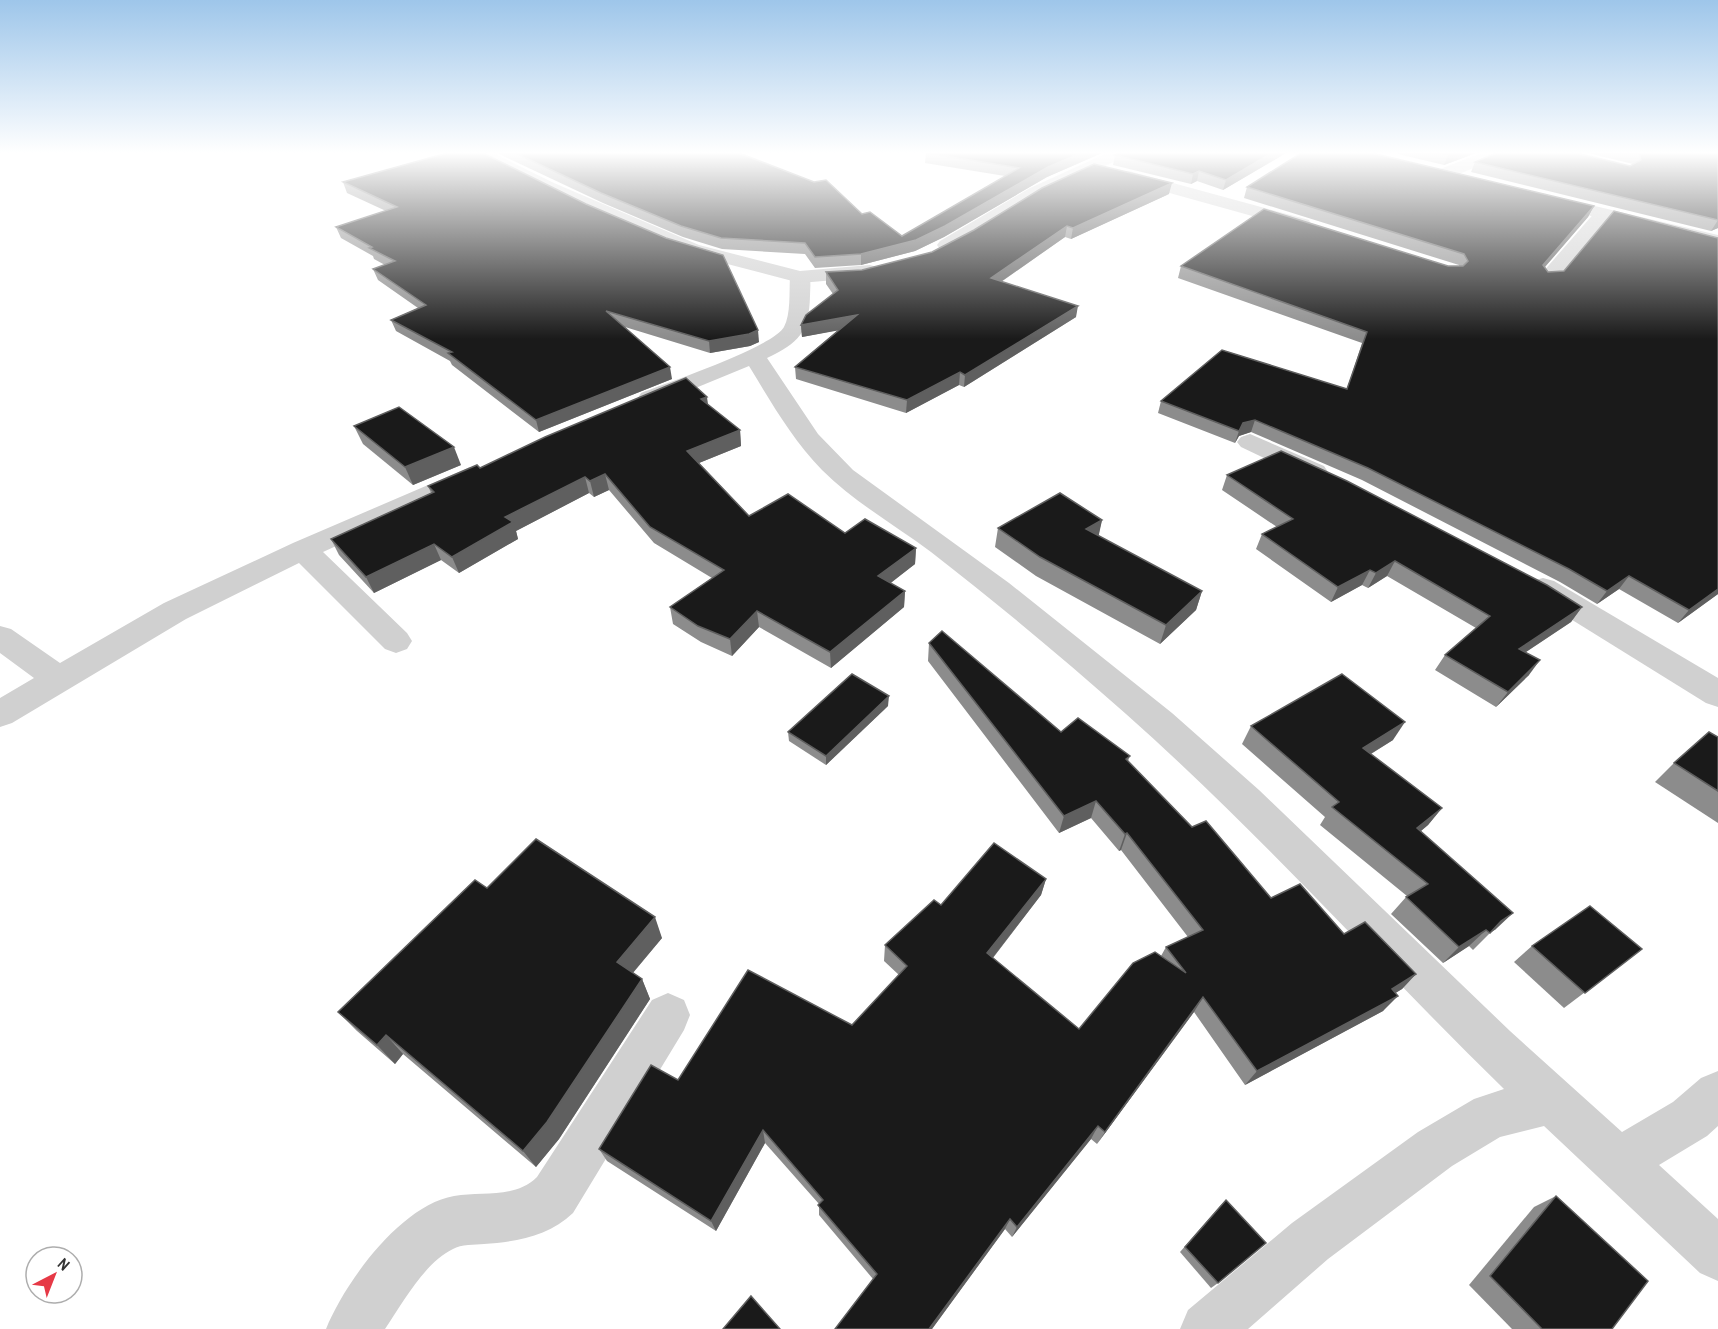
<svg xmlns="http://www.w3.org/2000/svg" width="1718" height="1329" font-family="'Archivo Narrow',sans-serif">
  <rect width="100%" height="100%" fill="#fff"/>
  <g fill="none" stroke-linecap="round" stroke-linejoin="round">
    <!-- minor -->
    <g fill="#d0d0d0" fill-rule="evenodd">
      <polygon points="1482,153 1504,153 1502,156 1452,177 1440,177 1438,173 1440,169"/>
      <polygon points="1129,171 1309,220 1311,224 1309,228 1302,230 1123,180 1120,176 1123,172"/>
      <polygon points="1603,209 1609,210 1612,214 1556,281 1542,281 1539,277 1542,273 1597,210"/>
      <path d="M 800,271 L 807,273 C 812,279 810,288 810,296 C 809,332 799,343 767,358 L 818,434 L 853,470 L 1009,583 L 1172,713 L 1259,790 L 1510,1031 L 1622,1132 L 1673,1102 L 1701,1078 L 1718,1071 L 1718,1126 L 1707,1136 L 1659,1165 L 1718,1219 L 1718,1281 L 1700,1273 L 1544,1126 L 1500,1137 L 1452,1166 L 1328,1259 L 1248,1329 L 1180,1329 L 1188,1310 L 1292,1223 L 1418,1132 L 1474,1099 L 1504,1089 C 1377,965 1259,832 1126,714 C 1063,658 998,604 931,552 C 895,525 854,502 822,470 C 792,439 771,402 749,366 L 659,403 L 650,405 L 641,403 L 638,398 L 641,393 C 667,383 773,347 784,327 C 791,314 789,292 790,277 L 793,273 Z"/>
      <polygon points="1250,434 1324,466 1328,472 1324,478 1315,480 1306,478 1241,447 1237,442 1241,437"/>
      <polygon points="470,467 479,469 483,475 479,481 323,552 407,633 412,641 407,649 396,653 385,649 299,563 186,619 12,723 0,727 0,698 34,678 0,653 0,626 11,629 60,663 164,603 293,543"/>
      <polygon points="1543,578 1554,581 1718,678 1718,707 1706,703 1532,595 1528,588 1532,581"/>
      <path d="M 668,993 L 684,1000 L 690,1015 L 684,1030 L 573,1213 C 549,1236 516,1242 484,1244 C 475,1245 461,1244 453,1249 C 425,1262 402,1304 385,1329 L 326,1329 C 345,1282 401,1205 454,1196 C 482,1191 515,1199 537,1177 L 652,1000 Z"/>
    </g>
    <!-- tertiary -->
    <g fill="#d0d0d0" fill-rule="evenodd">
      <polygon points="473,153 493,153 554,183 699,245 800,271 870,265 877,267 880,271 877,275 870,277 800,283 685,253 542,191 475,156"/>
      <polygon points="1107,153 1128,153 1126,156 1042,196 954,249 940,249 937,245 940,241 1030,188"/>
      <polygon points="1548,195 1718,235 1718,247 1542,204 1539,200 1542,196"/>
    </g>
  </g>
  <!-- wall -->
  <g fill="#8c8c8c">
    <polygon points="497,153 739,153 862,214 902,236 1005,176 925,163 926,153 1102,153 1047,177 944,237 915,251 861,265 815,268 805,254 722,249 683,237 603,203"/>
    <polygon points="1286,153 1223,190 1197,181 1191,184 1113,165 1115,155"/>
    <polygon points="1394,153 1476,153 1444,165"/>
    <polygon points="1588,153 1718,153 1718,228 1711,231 1471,172 1475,162 1630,166 1633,164"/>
    <polygon points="343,182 759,342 750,346 710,353 625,327 672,379 539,432 452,365 450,361 396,331 391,320 418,308 378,280 373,269 385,265 374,259 373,256 341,238 336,227 386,211 347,193"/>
    <polygon points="1247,187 1594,206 1588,217 1545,267 1718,594 1678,623 1619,589 1597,604 1560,582 1362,480 1251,432 1239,436 1235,443 1158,413 1161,401 1347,389 1362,343 1178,278 1181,266 1459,266 1459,265 1244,198"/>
    <polygon points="1169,194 1071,239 1065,237 1001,282 1076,317 964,387 959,385 906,413 796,379 795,367 838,330 802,337 801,325 833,294 826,284 826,272 862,270"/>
    <polygon points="708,405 740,430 741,446 699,463 749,516 845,533 916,548 915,564 890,583 905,591 904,607 831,668 759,627 732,656 701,642 673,624 670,607 712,578 654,543 609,490 594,497 589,493 516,531 518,539 459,573 441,560 374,593 339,555 331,539 431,493 428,486 480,468"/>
    <polygon points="354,426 461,465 413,485 363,444"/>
    <polygon points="1227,475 1582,607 1571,622 1526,652 1529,675 1496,707 1435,670 1445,655 1476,628 1387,576 1368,588 1362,585 1331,602 1256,549 1262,534 1277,527 1222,490"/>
    <polygon points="1102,520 1098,536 1202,591 1196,610 1160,644 1036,576 995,547 998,528"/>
    <polygon points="929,643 1061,732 1130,756 1128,761 1192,827 1271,898 1344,934 1416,974 1402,989 1395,993 1383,1011 1245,1085 1194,1012 1097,1144 1091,1139 1012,1237 1005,1229 932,1329 835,1329 873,1279 819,1215 819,1204 765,1143 716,1231 607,1161 599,1149 678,1080 852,1025 899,975 884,961 885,945 941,905 1046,879 1041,895 993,958 1079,1029 1161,956 1166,947 1188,937 1121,850 1119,851 1091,818 1059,833 928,661"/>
    <polygon points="888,706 826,765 789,741 788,732"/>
    <polygon points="1251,726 1393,740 1371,754 1442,808 1428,825 1421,831 1496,929 1490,933 1473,950 1469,946 1443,963 1391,914 1407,896 1320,825 1325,817 1242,744"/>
    <polygon points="1718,737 1718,823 1655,782 1674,763"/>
    <polygon points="487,888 662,938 633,973 642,979 650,999 559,1139 536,1167 403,1054 395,1064 357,1031 338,1012"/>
    <polygon points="1532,946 1642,949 1564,1008 1514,962"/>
    <polygon points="1556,1196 1612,1329 1512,1329 1469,1285 1534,1207"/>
    <polygon points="1226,1200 1218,1283 1211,1288 1180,1252 1220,1206"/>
  </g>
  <!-- shaded-wall -->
  <g fill="#5f5f5f">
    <polygon points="1081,153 1102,153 1047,177 944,237 915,251 861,265 861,254 916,240 1048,167"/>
    <polygon points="1272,153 1286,153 1223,190 1226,180"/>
    <polygon points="1454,153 1476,153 1444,165 1448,155"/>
    <polygon points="1199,171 1197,181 1191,184 1193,174"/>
    <polygon points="1172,183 1169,194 1071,239 1073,228"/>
    <polygon points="1594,206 1588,217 1537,276 1543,265"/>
    <polygon points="1718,220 1718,228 1711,231"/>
    <polygon points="1067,226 1065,237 989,290 991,278"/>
    <polygon points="1078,306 1076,317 964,387 965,375"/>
    <polygon points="857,315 857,327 802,337 801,325"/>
    <polygon points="758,330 759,342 750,346 710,353 709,341"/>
    <polygon points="670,367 672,379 539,432 536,420"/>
    <polygon points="960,372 959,385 906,413 907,400"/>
    <polygon points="707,397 709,412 701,399"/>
    <polygon points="1255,420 1251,432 1239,436 1235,443 1239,431 1243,423"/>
    <polygon points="740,430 741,446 689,467 687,451"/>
    <polygon points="454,447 461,465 413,485 405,467"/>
    <polygon points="605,474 609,490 594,497 590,481"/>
    <polygon points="585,477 589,493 516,531 518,539 459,573 452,557 505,517"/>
    <polygon points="1102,520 1098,539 1086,529"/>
    <polygon points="434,544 441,560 374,593 366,577"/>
    <polygon points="916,548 915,564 878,593 878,576"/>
    <polygon points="1395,561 1387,576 1368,588 1376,573"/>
    <polygon points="1370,570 1362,585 1331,602 1338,587"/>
    <polygon points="1629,576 1619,589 1597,604 1607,591"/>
    <polygon points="1718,589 1718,594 1678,623 1689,610"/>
    <polygon points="905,591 904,607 831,668 830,652"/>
    <polygon points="1202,591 1196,610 1160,644 1166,625"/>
    <polygon points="1582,607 1571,622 1508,664 1519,649"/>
    <polygon points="757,611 759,627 732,656 730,639"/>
    <polygon points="1540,660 1529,675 1496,707 1508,692"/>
    <polygon points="889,696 888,706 826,765 826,756"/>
    <polygon points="1405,722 1393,740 1351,766 1363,748"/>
    <polygon points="1096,801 1091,818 1059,833 1064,816"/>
    <polygon points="1442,808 1428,825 1404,845 1417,828"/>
    <polygon points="1127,833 1121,850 1119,851 1125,834"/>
    <polygon points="1046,879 1041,895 984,969 987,953"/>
    <polygon points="1513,913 1496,929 1490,933 1501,921"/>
    <polygon points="655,917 662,938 625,982 617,962"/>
    <polygon points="1486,930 1469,946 1443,963 1459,947"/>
    <polygon points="1416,974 1402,989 1378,1004 1392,989"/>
    <polygon points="642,979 650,999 559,1139 536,1167 523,1151"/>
    <polygon points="1398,996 1383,1011 1245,1085 1257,1071"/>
    <polygon points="1203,997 1194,1012 1097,1144 1105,1132"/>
    <polygon points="386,1035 403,1054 395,1064 377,1045"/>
    <polygon points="1098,1126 1091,1139 1012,1237 1017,1227"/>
    <polygon points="763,1130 765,1143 716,1231 711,1221"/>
    <polygon points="1010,1219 1005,1229 932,1329 929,1329"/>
  </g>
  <!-- building -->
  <g fill="#1a1a1a" stroke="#5f5f5f" stroke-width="1.5">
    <polygon points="447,153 483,153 586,204 666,238 723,255 758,330 749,334 709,341 606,311 670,367 536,420 448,353 452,352 391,320 426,305 373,269 395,261 369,248 372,247 336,227 397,207 343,182"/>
    <polygon points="515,153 739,153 814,182 826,180 862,214 870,212 902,236 1019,168 926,153 1081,153 1048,167 945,226 916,240 861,254 815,257 805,243 721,238 681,226 601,193"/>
    <polygon points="1119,153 1272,153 1226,180 1199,171 1193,174 1115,155"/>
    <polygon points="1301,153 1372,153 1594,206 1543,265 1548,272 1564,271 1614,211 1718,238 1718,589 1689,610 1629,576 1607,591 1569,569 1368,468 1255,420 1243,423 1239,431 1161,401 1222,350 1347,389 1367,332 1181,266 1264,209 1448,266 1463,266 1468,261 1464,254 1247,187"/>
    <polygon points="1439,153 1454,153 1448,155"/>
    <polygon points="1496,153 1577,153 1630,166 1641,160 1639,154 1634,153 1718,153 1718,220 1475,162"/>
    <polygon points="1094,164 1172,183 1073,228 1067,226 991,278 1078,306 965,375 960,372 907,400 795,367 857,315 801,325 806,315 838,290 826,272 862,270 932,252 974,230 1042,188"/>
    <polygon points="686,378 707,397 701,399 740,430 687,451 749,516 788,494 845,533 865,519 916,548 878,576 905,591 830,652 757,611 730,639 698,626 670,607 724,570 650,527 605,474 590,481 585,477 505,517 513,522 452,557 434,544 366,577 331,539 434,492 428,486 477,465 480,468 545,437"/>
    <polygon points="399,407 454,447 405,467 354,426"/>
    <polygon points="1281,451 1347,481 1547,585 1582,607 1519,649 1540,660 1508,692 1445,655 1490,616 1395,561 1376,573 1370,570 1338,587 1262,534 1293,519 1227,475"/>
    <polygon points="1060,493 1102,520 1086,529 1202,591 1166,625 1040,557 998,528"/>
    <polygon points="942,631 1061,732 1078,718 1130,756 1126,759 1192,827 1206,821 1271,898 1300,884 1344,934 1365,922 1416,974 1392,989 1398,996 1257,1071 1203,997 1105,1132 1098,1126 1017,1227 1010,1219 929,1329 835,1329 877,1274 818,1205 823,1200 763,1130 711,1221 599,1149 651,1065 678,1080 748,970 852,1025 907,966 885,945 934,900 941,905 994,843 1046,879 987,953 1079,1029 1133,963 1155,952 1186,973 1166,947 1203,930 1127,833 1125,834 1096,801 1064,816 929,643"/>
    <polygon points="852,674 889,696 826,756 788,732"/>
    <polygon points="1342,674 1405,722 1363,748 1442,808 1417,828 1513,913 1501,921 1490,933 1486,930 1459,947 1406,897 1428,884 1332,807 1339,802 1251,726"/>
    <polygon points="1709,732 1718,737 1718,791 1674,763"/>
    <polygon points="536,839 655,917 617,962 642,979 547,1122 523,1151 386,1035 377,1045 338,1012 475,880 487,888"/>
    <polygon points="1590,906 1642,949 1585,993 1532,946"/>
    <polygon points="1556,1196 1648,1281 1612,1329 1542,1329 1490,1276"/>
    <polygon points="1226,1200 1266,1243 1218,1283 1185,1247"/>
    <polygon points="751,1296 780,1329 723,1329"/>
  </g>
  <!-- sky -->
  <linearGradient id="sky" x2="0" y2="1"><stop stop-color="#9ec6ea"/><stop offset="0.45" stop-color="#fff"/><stop offset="1" stop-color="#fff" stop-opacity="0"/></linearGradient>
  <rect width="1718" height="339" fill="url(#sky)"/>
  <!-- north arrow -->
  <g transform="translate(54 1275) rotate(42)"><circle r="28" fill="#ffffff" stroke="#adadad" stroke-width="1.5"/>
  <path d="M0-4.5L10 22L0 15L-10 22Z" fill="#e63946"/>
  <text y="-9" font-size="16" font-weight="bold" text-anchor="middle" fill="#333333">N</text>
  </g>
</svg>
